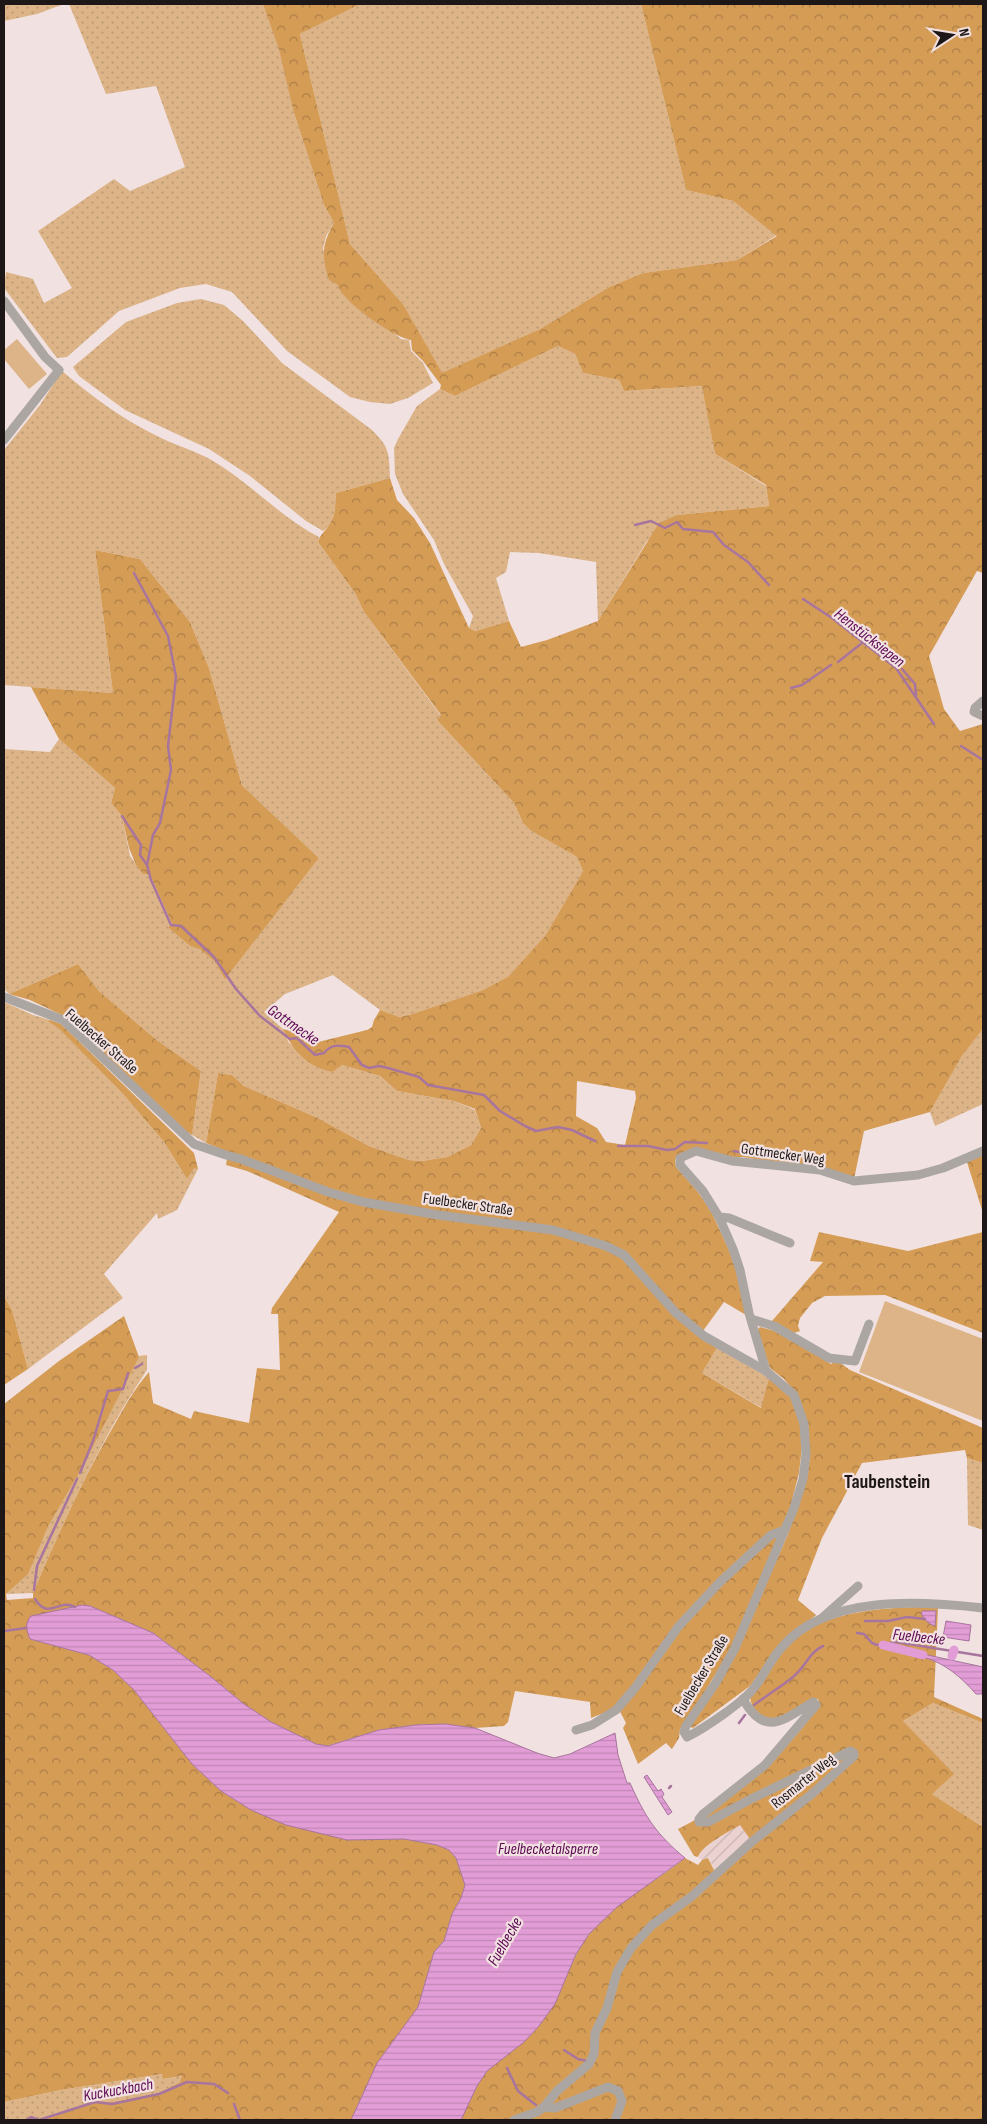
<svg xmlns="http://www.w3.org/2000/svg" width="987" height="2124" font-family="'Sofia Sans Condensed',sans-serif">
  <defs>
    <pattern id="industrial-furrows" width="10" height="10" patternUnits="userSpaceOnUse" patternTransform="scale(1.25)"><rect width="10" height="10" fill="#ebd2d1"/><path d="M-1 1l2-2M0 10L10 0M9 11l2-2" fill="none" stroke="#c9b4b3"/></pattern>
    <pattern id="grass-dots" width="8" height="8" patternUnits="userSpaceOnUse" patternTransform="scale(1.25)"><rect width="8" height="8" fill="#dcb487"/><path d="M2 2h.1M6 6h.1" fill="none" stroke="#bc9a74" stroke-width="1.8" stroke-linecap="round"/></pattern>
    <pattern id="forest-crowns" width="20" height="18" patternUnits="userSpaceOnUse" patternTransform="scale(1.25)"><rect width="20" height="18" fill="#d59c56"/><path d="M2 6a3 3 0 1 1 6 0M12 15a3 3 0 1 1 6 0" fill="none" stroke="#ac7e46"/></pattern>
    <pattern id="water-rules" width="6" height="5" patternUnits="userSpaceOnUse" patternTransform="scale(1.25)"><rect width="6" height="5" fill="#e29dd6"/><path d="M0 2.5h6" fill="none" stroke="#c186b7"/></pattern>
  </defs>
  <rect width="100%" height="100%" fill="#f1e1e0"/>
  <!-- industrial -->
  <polygon fill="url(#industrial-furrows)" points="741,1824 750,1839 715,1872 709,1858 702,1860 698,1857 700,1853 711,1843"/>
  <!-- grass -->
  <g fill="url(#grass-dots)">
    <polygon points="4,4 64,4 37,14 4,21"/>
    <polygon points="69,4 263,4 280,49 293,110 324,205 334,223 326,236 323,249 338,285 401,339 409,340 411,351 423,363 433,383 408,398 390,404 370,402 350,397 287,351 232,292 206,284 180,288 119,311 67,357 57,358 4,288 6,272 33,279 44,303 72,288 38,231 114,179 130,191 185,167 156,86 106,94"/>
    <polygon points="361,4 641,4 686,190 733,201 777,235 737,260 643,273 609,287 540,329 441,374 403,304 350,244 300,34"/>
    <path d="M 201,299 L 224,305 L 243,321 L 282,363 L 372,430 C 390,448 389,453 390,478 L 336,493 C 335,507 336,523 323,531 L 306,521 L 250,476 L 209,449 L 125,410 L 79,376 L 73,367 L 126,322 L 177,303 Z"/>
    <polygon points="558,346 575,354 583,373 619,380 624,391 703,386 715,454 766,486 769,506 677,515 647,541 598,621 596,562 539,553 510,552 506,572 496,578 509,621 475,631 469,628 473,616 444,564 434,540 403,494 395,474 394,448 398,439 417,406 440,389 455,396"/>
    <path d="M 62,371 C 91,396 122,419 157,436 C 172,444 190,449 206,457 C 247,479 278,516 319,537 L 318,542 L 355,593 L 364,612 L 441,716 L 437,720 L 514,803 L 523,823 L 531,831 L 577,857 L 583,871 L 545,936 L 521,964 L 509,976 L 483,990 L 412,1014 L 398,1017 L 380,1010 L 333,975 L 285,994 L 264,1012 L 283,1029 L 289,1043 L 333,1072 L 342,1065 L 380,1076 L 397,1091 L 454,1101 L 475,1110 L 481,1128 L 471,1145 L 447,1157 L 422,1161 L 409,1160 L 369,1146 L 318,1118 L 244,1086 L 232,1075 L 218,1073 L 206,1143 L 192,1135 L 201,1071 L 158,1041 L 99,991 L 78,964 L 9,994 L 4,989 L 4,749 L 50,752 L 59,739 L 115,788 L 111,803 L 122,816 L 130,856 L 143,874 L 149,875 L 171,925 L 168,926 L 190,946 L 200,948 L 215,962 L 225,978 L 319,858 L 242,785 L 209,668 L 190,622 L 140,559 L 95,550 L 113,693 L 4,685 L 4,450 L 40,405 Z"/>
    <polygon points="4,1002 33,1015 50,1020 49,1021 59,1029 123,1094 164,1142 187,1179 194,1167 198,1169 177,1210 158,1219 157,1213 104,1274 123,1298 28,1369 12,1310 4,1296"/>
    <polygon points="983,1029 983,1104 935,1126 930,1112 962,1056"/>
    <polygon points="717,1348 769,1378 762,1408 702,1373"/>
    <path d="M 147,1355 L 147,1370 C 100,1440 66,1516 33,1593 L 6,1594 L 28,1573 L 48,1527 L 84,1463 L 139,1356 Z"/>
    <polygon points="967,1458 983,1463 983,1530 968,1525"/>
    <polygon points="933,1703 983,1723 983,1827 932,1794 903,1721"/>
    <polygon points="163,2074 164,2079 183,2076 180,2082 158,2093 112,2102 94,2101 39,2119 31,2116 25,2120 4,2120 4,2102 61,2090"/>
  </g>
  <!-- forest -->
  <g fill="url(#forest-crowns)" fill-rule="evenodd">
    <path d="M 263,4 L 361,4 L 300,34 L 350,244 L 403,304 L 442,373 L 540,329 L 609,287 L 643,273 L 737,260 L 777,236 L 733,201 L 686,190 L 641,4 L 983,4 L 983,573 L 977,571 L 929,656 L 944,709 L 960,731 L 983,724 L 983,1029 L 962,1056 L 930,1112 L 864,1131 L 854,1179 L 780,1163 L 743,1157 L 731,1158 L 691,1149 L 678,1155 L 675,1160 L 676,1167 L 698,1192 L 712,1213 L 735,1263 L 746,1315 L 724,1302 L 700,1335 L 717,1348 L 702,1373 L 761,1408 L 769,1378 L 790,1394 L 798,1413 L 803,1438 L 799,1473 L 790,1508 L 734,1643 L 700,1700 L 680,1729 L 679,1738 L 672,1749 L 666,1743 L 638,1764 L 623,1728 L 626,1723 L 617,1706 L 609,1711 L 591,1718 L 590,1702 L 515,1691 L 508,1722 L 504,1726 L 475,1728 L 445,1724 L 416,1725 L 379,1730 L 327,1746 L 316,1744 L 271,1722 L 244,1704 L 210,1676 L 153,1633 L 90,1606 L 28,1635 L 30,1639 L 89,1655 L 113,1670 L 134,1690 L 192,1764 L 221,1791 L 251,1810 L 347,1840 L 404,1839 L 437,1845 L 449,1850 L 456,1858 L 465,1885 L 461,1898 L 452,1914 L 444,1941 L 434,1952 L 418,2007 L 367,2086 L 351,2120 L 25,2120 L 31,2116 L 39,2119 L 94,2101 L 112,2102 L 158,2093 L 180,2082 L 182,2076 L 163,2079 L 162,2074 L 61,2090 L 4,2102 L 4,1404 L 59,1361 L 124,1316 L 139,1357 L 84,1464 L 48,1527 L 28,1574 L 6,1594 L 7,1600 L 33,1598 L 33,1593 C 57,1537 82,1480 113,1427 C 124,1408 134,1389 149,1372 L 153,1403 L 191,1419 L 194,1411 L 249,1423 L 257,1368 L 280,1370 L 278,1314 L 271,1314 L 272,1308 L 339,1212 L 247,1171 L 226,1165 L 228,1152 L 206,1143 L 218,1073 L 232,1075 L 244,1086 L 318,1118 L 369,1146 L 409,1160 L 422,1161 L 447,1157 L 471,1145 L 481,1128 L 475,1109 L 454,1101 L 397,1091 L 380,1076 L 342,1065 L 333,1072 C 309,1068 292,1050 283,1029 L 299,1033 L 314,1043 L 367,1030 L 372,1027 L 374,1020 L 380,1010 L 399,1017 L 412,1014 L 483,990 L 509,976 L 545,936 L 583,871 L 577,857 L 531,831 L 523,823 L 514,803 L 437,720 L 441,715 L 364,612 L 355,593 L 318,542 C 320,534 325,532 329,525 C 336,516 335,505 336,493 L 390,478 L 397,500 L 414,518 L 430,543 L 469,628 L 475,631 L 509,621 L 521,647 L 547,640 L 598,621 L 659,523 L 677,515 L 769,506 L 766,485 L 715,454 L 702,386 L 624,391 L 619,380 L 583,373 L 575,354 L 558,346 L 455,396 L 440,389 L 441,385 L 423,361 L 412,350 L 411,340 C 395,338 342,302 338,285 L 329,280 C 322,257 321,245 334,223 L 324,205 L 293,110 L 279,49 ZM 577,1081 L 635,1091 L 636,1098 L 625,1145 L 606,1142 L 597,1128 L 576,1116 Z"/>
    <polygon points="95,550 140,559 190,622 209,668 242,785 319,858 225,979 215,962 200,949 190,946 168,927 172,924 150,875 143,874 136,865 129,848 122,816 111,803 115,788 59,739 31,687 113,693"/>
    <polygon points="78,964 99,991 158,1041 201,1071 192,1135 185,1131 66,1017 30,1000 9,994"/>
    <polygon points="50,1020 61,1024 194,1153 198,1169 194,1168 187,1179 164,1142 123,1094 59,1029 48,1021"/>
    <polygon points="983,1154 983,1213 967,1162"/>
    <polygon points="819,1232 908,1251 983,1232 983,1333 885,1295 825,1296 812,1303 800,1318 798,1326 800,1331 794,1333 772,1321 823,1262 810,1261"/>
    <polygon points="4,1296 12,1310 28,1369 4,1385"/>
    <path d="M 760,1327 C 786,1332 810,1349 831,1364 L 836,1360 L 850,1370 L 983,1428 L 983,1463 L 967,1458 L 965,1450 L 862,1463 L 822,1538 L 798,1600 L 816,1615 L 780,1644 L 750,1686 L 693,1728 L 690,1727 L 739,1646 L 788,1534 L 804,1488 L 810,1458 L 795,1392 L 784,1379 L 770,1368 L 758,1333 L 758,1329 Z"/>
    <path d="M 915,1607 L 938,1608 L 934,1697 L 983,1719 L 983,1723 L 933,1703 L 903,1721 L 954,1774 L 932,1794 L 983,1827 L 983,2120 L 461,2120 C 467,2104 476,2083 488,2070 C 503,2054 524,2044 539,2026 C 561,1998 567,1964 588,1936 C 613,1902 653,1884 685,1858 L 698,1865 L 702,1860 L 708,1858 L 715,1872 L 750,1839 L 740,1825 C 729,1832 702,1845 698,1857 L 694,1856 L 678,1829 C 737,1800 779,1759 819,1707 L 818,1699 L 814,1699 L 782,1717 L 768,1720 L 753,1709 L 750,1698 C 762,1679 774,1656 791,1642 C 826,1612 871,1609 915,1607 Z"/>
  </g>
  <!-- pitch -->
  <g fill="#dcb487">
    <polygon points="17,339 47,374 29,389 4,359 4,350"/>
    <polygon points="885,1301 983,1339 983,1421 859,1372"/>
  </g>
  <!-- water -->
  <g fill="url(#water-rules)" stroke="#a7759d">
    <path d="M 82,1605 L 90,1606 L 153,1633 L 210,1676 L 244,1704 L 271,1722 L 316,1744 L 328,1746 L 379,1730 L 416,1725 L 445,1724 L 475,1728 L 537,1753 L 554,1758 L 570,1754 L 615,1733 L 618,1755 L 627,1783 L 630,1783 C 645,1817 657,1835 685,1858 L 617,1907 L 589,1934 L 576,1954 L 555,2004 L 539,2026 L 524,2042 L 487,2071 L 477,2086 L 461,2120 L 351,2120 L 377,2063 L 418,2007 L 434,1952 L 444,1941 L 452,1914 L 461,1898 L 465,1885 L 456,1858 L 449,1850 L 437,1845 L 404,1839 L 347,1840 L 286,1825 L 251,1810 L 221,1791 L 192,1764 L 134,1690 L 113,1670 L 89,1655 L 30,1639 C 27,1631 24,1624 31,1616 Z"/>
    <path d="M 923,1611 L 936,1611 L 935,1626 C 928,1624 924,1619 921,1613 Z"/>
    <polygon points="946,1621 971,1625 969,1641 943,1637"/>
    <path d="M 923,1654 L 983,1667 L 982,1694 L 976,1694 C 961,1677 945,1663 923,1657 Z"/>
    <polygon points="647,1775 658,1791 661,1789 664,1794 662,1797 672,1812 668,1815 644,1777"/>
  </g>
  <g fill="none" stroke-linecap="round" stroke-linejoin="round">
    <!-- stream -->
    <g stroke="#a7759d" stroke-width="2.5">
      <polyline points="635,525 651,521 665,528 677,522 683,529 713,532 724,545 748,562 769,585"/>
      <path d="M 134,573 L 168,636 L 176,677 L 168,746 L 171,770 L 160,823 L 153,835 L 147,865 L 151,880 L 171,925 L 181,926 L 214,957 L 236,989 L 260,1016 L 290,1039 L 297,1038 L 315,1055 L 324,1053 C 331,1044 339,1045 349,1047 L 362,1065 L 369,1068 L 379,1066 L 388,1068 L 419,1077 L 428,1085 L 484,1095 L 500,1111 L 525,1126 L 536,1131 L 558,1127 L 572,1130 L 595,1141"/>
      <polyline points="803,599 832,618 896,668 934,724"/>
      <polyline points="838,662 862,643"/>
      <polyline points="902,669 915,684 916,695"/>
      <polyline points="791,688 802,685 831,665"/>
      <polyline points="961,746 983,760"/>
      <polyline points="122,816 141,845 140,855 147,865"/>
      <polyline points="618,1146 648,1146 667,1150 675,1149 685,1142 707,1143"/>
      <polyline points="734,1151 761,1157 781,1158"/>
      <polyline points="135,1368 142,1364"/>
      <polyline points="80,1473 93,1441 108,1391 123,1389 128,1373"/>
      <polyline points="34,1590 37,1566 77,1479"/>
      <path d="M 35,1599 C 49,1621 59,1598 75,1607"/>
      <polyline points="865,1621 888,1621 907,1617 925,1619"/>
      <polyline points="4,1631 26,1628"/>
      <polyline points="857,1633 864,1634 872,1643 877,1645 896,1642 983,1656"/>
      <path d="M 754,1705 C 767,1695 781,1687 793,1677 C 806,1667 808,1653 823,1646"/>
      <polyline points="739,1723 745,1715"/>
      <polyline points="669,1788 671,1786"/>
      <polyline points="564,2050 578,2059 587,2061"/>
      <polyline points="507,2068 518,2091 536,2105"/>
      <polyline points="234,2104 240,2120"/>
      <polyline points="26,2120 31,2117 39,2120 95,2102 112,2104 159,2094 187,2082 214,2084 228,2093"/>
    </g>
    <!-- canal -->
    <g stroke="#e29dd6" stroke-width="9">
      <polyline points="883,1645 923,1655"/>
      <polyline points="952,1656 954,1650"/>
    </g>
    <!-- minor -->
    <g stroke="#aca6a3" stroke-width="9">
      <polyline points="4,301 45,357 59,370 4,440"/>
      <polyline points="983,701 975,708 974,712 983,716"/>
      <path d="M 4,997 L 63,1020 L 194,1144 L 226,1155 L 241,1159 L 328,1192 L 363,1202 L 438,1215 L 553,1230 L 606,1246 L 624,1255 L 675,1312 L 704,1336 L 766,1371 L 794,1395 L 804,1424 L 806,1454 L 803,1479 L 794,1508 L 735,1648 L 715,1684 L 686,1726 L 684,1732 L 687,1737 C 705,1728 742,1703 754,1688 C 764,1675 771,1659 782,1647 C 827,1594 921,1601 983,1608"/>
      <polyline points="719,1217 729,1218 790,1243"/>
      <polyline points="751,1319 774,1326 829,1358 855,1361 869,1324"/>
      <polyline points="766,1371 749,1313 740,1270 733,1249 719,1217 703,1191 680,1165 680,1158 696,1151 732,1161 820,1170 854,1181 918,1175 943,1168 983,1151"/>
      <polyline points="823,1617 858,1586"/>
      <polyline points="576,1730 592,1725 616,1710 635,1688 678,1627 719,1583 771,1535 785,1530"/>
      <polyline points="544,2107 555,2108 608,2087 618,2091 622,2101 615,2120"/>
      <path d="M 514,2120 L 537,2112 L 544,2107 L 557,2091 L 589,2064 L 594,2054 L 595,2033 L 607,2008 L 617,1972 L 631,1948 L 652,1925 L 691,1897 L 754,1840 L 813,1793 L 854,1756 L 854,1753 L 850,1751 L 751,1799 L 708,1822 L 699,1822 L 699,1819 L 703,1814 L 765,1765 L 816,1705 L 813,1702 C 783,1720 765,1738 743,1699"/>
    </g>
  </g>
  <g text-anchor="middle" stroke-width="4.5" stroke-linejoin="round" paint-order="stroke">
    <!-- street labels -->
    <g font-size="15" fill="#1d1817" stroke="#f1e1e0">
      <text transform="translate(102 1041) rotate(41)" y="5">Fuelbecker Straße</text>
      <text transform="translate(783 1154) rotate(8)" y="5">Gottmecker Weg</text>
      <text transform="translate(468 1204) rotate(8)" y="5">Fuelbecker Straße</text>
      <text transform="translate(701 1675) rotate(-59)" y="5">Fuelbecker Straße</text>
      <text transform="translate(803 1781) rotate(-39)" y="5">Rosmarter Weg</text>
    </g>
    <!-- water labels -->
    <g font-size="16" font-style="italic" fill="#5a0552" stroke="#f1e1e0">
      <text transform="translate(870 637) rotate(38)" y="6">Henstücksiepen</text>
      <text transform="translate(294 1024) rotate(35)" y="6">Gottmecke</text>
      <text transform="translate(919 1636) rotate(6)" y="6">Fuelbecke</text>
      <text x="548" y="1854">Fuelbecketalsperre</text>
      <text transform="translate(504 1941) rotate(-60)" y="6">Fuelbecke</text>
      <text transform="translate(118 2089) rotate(-10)" y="6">Kuckuckbach</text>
    </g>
    <!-- district labels -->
    <g font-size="20" font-weight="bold" fill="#1d1817" stroke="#f1e1e0">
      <text x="887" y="1488">Taubenstein</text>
    </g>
  </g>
  <!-- border -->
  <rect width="987" height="2124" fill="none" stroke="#1d1817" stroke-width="10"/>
  <!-- north arrow -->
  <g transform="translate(952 35) rotate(78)" stroke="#f1e1e0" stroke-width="4" paint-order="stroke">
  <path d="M0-4L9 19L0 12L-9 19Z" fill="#1d1817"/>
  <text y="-8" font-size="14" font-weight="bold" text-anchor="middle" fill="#1d1817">N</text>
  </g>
</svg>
